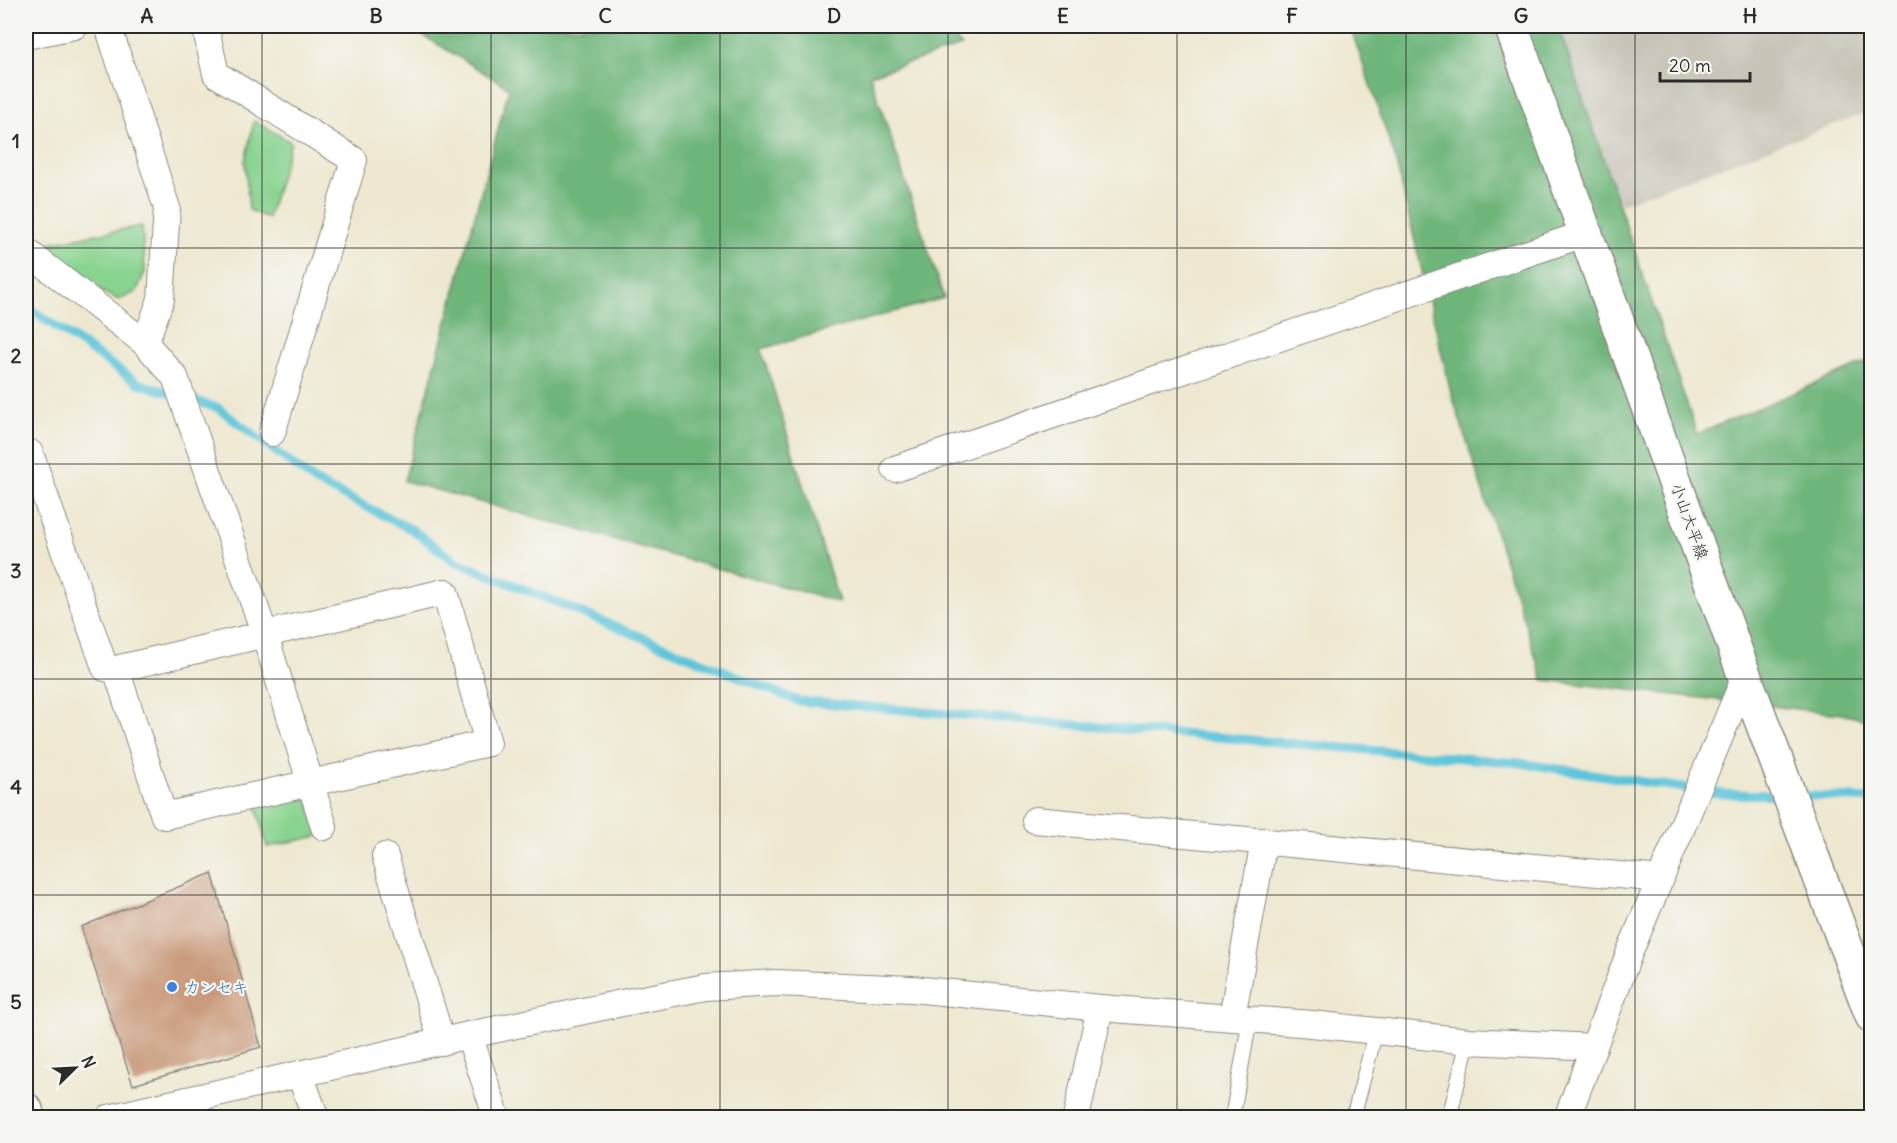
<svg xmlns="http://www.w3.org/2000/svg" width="1897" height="1143" font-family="Delius,'Klee One',sans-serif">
  <rect width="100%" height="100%" fill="#f6f6f2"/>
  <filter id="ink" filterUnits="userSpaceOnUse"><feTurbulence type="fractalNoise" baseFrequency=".0167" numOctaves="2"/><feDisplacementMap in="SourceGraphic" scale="12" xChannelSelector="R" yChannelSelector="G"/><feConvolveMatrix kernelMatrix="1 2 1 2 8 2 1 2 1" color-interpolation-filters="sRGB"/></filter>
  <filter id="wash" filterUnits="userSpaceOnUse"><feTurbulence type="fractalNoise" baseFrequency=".008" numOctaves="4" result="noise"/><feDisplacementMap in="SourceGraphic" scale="24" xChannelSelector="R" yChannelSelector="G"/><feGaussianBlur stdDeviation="1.35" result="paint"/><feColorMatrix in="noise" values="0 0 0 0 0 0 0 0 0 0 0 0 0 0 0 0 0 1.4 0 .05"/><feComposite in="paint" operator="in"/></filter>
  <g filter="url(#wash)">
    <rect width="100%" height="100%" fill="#eee8d0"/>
    <!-- industrial -->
    <polygon fill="#c8c4b8" points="1554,26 1871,26 1871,111 1621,204"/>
    <!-- green -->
    <g fill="#88d38f" stroke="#5a7f5d" stroke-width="1.5">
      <polygon points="254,121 291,142 268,218 249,210 245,161"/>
      <polygon points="142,226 145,272 136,292 119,300 100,291 38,245"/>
      <polygon points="306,794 319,836 267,847 256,804"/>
    </g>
    <!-- forest -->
    <g fill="#6eb57a" stroke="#4c7052" stroke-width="1.5">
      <polygon points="408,26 943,26 962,46 870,75 944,298 761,349 839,602 404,481 509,88"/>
      <polygon points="1350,26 1558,26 1697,434 1871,360 1871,721 1841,714 1543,680 1450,389 1395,158"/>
    </g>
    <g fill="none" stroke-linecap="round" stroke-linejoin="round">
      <!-- stream -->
      <g stroke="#5ec5db" stroke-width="9">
        <polyline points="26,306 138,383 218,408 316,482 411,529 455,561 798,701 1520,763 1723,794 1782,795"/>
        <polyline points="1796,795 1872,799"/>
      </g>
    </g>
    <g id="blocks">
      <!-- building -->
      <polygon fill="#c99a7c" points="212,873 261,1047 133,1085 81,927"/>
    </g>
  </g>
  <g filter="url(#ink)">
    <use href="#blocks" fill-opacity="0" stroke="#8c8a7e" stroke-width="1.5"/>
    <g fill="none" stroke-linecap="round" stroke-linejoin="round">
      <!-- service casing -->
      <g stroke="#8c8a7e" stroke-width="16">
        <g id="service">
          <polyline points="1232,1118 1250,1019"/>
          <polyline points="1353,1118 1376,1031"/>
          <polyline points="1449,1118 1468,1041"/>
        </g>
      </g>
      <!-- minor casing -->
      <g stroke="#8c8a7e" stroke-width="28">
        <g id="minor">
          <polyline points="108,26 167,208 161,299 145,343"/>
          <polyline points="205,26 216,74 354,160 272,433"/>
          <polyline points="26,36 74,26"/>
          <polyline points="26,251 145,343 175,377 265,635 324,827"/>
          <polyline points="26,454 30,453 105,668 116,669 445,592 488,743 164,816 116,669"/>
          <polyline points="895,469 1587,233"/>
          <polyline points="1035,820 1661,879"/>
          <polyline points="385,856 442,1042"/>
          <polyline points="1232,1017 1264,841"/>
          <polyline points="469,1035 497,1118"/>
          <polyline points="300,1075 316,1118"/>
          <polyline points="109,1118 469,1035 622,1003 706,987 776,983 912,989 1100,1008 1312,1024 1468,1041 1594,1047"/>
          <polyline points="1076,1118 1100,1008"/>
          <polyline points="1567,1118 1630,951 1745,677"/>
        </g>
      </g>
      <!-- tertiary casing -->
      <g stroke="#8c8a7e" stroke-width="36">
        <polyline id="tertiary" points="26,1110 28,1118"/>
      </g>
      <!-- secondary casing -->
      <g stroke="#8c8a7e" stroke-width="36">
        <polyline id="secondary" points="1511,26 1745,677 1872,1016"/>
      </g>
      <!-- service -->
      <use href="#service" stroke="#fff" stroke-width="14"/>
      <!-- minor -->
      <use href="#minor" stroke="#fff" stroke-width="26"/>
      <!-- tertiary -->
      <use href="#tertiary" stroke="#fff" stroke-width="33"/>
      <!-- secondary -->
      <use href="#secondary" stroke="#fff" stroke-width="33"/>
    </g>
  </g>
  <!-- grid -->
  <path fill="none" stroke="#2b2b2b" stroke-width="1.5" stroke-opacity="0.55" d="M 262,26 L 262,1118M 491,26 L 491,1118M 720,26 L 720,1118M 948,26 L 948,1118M 1177,26 L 1177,1118M 1406,26 L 1406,1118M 1635,26 L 1635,1118M 26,248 L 1872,248M 26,464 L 1872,464M 26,679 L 1872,679M 26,895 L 1872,895"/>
  <!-- markers -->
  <circle fill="#3f7fe0" stroke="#f6f6f2" stroke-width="2" cx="172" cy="987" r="6"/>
  <g text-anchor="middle" stroke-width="4.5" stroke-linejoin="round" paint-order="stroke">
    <!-- street labels -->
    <g font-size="16" fill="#2b2b2b" stroke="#f6f6f2">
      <text transform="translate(1690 521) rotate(70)" y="6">小山大平線</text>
    </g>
    <!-- shop labels -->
    <g font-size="16" fill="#366cbe" stroke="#f6f6f2" text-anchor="start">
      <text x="184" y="993">カンセキ</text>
    </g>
  </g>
  <!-- margin -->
  <rect width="1897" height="1143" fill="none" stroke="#f6f6f2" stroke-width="66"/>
  <!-- north arrow -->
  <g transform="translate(75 1068) rotate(66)" stroke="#f6f6f2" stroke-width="4.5" paint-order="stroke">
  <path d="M0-4.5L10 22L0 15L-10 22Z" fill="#2b2b2b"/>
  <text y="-9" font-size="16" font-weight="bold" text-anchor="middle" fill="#2b2b2b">N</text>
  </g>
  <!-- scale -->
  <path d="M1660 72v9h90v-9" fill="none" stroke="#2b2b2b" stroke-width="3"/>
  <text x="1669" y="72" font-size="18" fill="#2b2b2b" stroke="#f6f6f2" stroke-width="4.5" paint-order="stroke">20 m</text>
  <rect x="33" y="33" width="1831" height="1077" fill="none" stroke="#2b2b2b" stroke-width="2"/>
  <g font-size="20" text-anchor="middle" font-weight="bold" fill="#2b2b2b">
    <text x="147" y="23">A</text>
    <text x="376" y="23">B</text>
    <text x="605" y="23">C</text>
    <text x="834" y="23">D</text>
    <text x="1063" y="23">E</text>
    <text x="1292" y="23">F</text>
    <text x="1521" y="23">G</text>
    <text x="1750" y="23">H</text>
    <text x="16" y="148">1</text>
    <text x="16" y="363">2</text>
    <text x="16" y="578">3</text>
    <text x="16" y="794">4</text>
    <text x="16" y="1009">5</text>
  </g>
</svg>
